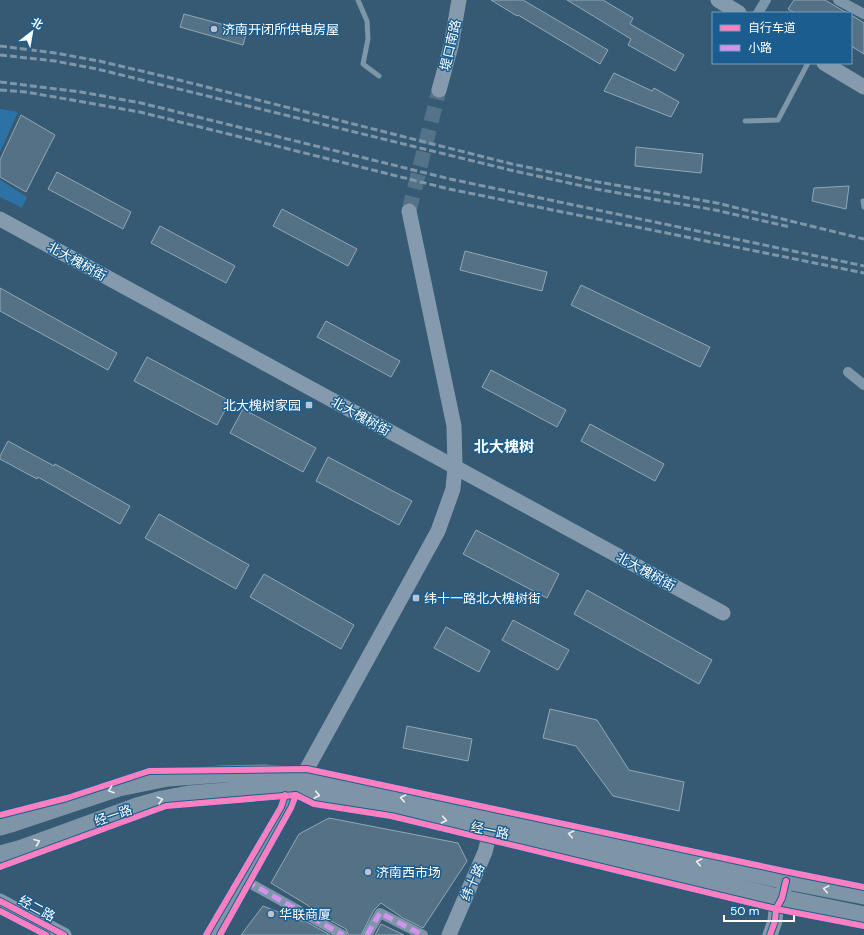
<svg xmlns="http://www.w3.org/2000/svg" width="864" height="935" font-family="'DM Sans','Noto Sans SC',sans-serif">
  <rect width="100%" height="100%" fill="#365a74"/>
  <!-- green -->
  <g fill="#2c72a4">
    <polygon points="0,109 18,112 0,152"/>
    <polygon points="0,180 27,197 22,208 0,197"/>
  </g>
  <!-- building -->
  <g fill="#547186" stroke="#92a7b6">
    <polygon points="491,0 523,0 608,50 600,64 518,15 517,16"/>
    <polygon points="567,0 603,0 633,18 630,24 684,55 675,71 628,45 631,39"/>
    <polygon points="794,0 825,0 847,13 795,13 788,9"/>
    <polygon points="184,14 247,31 243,45 180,27"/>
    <polygon points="851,15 864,23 864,54 851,46"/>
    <polygon points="614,73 652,91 654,88 679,102 671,117 604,91"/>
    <polygon points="21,115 55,135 26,192 0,177 0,160"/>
    <polygon points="636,147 703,154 701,173 635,166"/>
    <polygon points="57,172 131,212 123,229 48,189"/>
    <polygon points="849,186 846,209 812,201 814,188"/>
    <polygon points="282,209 357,249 348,266 273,226"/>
    <polygon points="160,226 235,266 226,283 151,243"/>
    <polygon points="465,251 547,272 542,291 460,270"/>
    <polygon points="581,285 710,347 700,367 571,305"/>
    <polygon points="0,288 117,353 108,370 0,311"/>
    <polygon points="326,321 400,361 391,377 317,337"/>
    <polygon points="147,357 230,401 217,425 134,381"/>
    <polygon points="491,370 566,410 557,427 482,387"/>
    <polygon points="243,409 316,448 303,472 230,433"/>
    <polygon points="590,424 664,464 655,481 581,441"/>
    <polygon points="8,441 54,466 55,464 130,506 120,524 38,477 37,479 0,459 0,456"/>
    <polygon points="328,457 412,501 399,525 316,481"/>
    <polygon points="159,514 249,565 236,589 145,538"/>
    <polygon points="476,530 559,574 547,598 463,554"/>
    <polygon points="264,574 354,625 341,649 250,597"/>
    <polygon points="587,590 712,660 699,684 574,614"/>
    <polygon points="513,620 569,650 558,670 502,640"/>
    <polygon points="446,627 490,651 479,672 434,648"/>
    <polygon points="550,709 597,720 629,770 684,782 679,811 613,796 576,746 543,738"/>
    <polygon points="407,726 472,739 468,761 403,748"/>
    <polygon points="329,818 458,843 467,861 423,928 403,918 381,903 374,910 361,935 349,935 346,929 311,910 312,908 271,883 299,834"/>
    <polygon points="263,906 304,922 305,921 330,935 241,935"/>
    <polygon points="381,924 404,935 375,935"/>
  </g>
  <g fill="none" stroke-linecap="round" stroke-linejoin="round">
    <!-- secondary-tunnel -->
    <polyline stroke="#547389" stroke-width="15" stroke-dasharray="15 8" stroke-linecap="butt" points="409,211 439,90"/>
    <!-- lane -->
    <g stroke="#7d96a8" stroke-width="5">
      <polyline points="358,0 367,21 368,39 363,64 379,76"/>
      <polyline points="745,121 778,120 808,63"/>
      <polyline points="863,201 864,207"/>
    </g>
    <!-- street -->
    <g stroke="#7d96a8" stroke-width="10">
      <polyline points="838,0 864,14"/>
      <polyline points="758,13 766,0"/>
      <polyline points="848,372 864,385"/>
      <polyline points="244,880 343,935"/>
      <polyline points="213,935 286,808 290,796 296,790"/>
      <polyline points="367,935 380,913 423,935"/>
    </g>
    <!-- secondary -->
    <g stroke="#859bad" stroke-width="15">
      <polyline points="718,0 739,13"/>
      <polyline points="824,63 864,87"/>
      <polyline points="439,90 451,46 459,0"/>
      <polyline points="0,219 723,613"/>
      <polyline points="303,776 438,531 453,489 455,467 454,426 409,211"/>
      <polyline points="0,901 64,935"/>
      <polyline points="449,935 485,852 488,840 494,830"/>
      <polyline points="770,935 775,921 776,909 782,898 784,888"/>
    </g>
    <!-- primary -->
    <g stroke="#7d95a7" stroke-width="17">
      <polyline points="0,827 14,823 119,788 168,778 222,774 264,773 303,776 786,881 864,896"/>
      <polyline points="0,854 22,848 137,806 162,799 189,794 250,789 295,791 494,830 782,898 864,915"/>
    </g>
    <!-- rail -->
    <g stroke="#7e96a7" stroke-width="3" stroke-dasharray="7 3" stroke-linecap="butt">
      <polyline points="0,46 55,53 99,61 171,78 512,164 598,182 717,203 864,239"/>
      <polyline points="0,55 55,61 97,69 510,170 596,189 715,210 790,227"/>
      <polyline points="0,82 81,92 141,103 450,179 864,266"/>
      <polyline points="0,90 26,92 140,112 449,189 864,273"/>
    </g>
    <!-- quiet -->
    <g stroke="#d193ec" stroke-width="5" stroke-dasharray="10 5" stroke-linecap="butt">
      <polyline points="246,881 343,935"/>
      <polyline points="367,935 380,913 423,935"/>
    </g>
    <!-- cycleway casing -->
    <g stroke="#1b5d8f" stroke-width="8">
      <g id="cycleway">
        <polyline points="0,815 67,798 149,771 307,769 789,872 864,887"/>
        <polyline points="0,867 166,806 296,795 314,804 391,816 776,909 864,926"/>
        <polyline points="0,901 64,935"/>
        <polyline points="0,911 46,935"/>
        <polyline points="206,935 281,807 285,795"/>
        <polyline points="220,935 291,808 296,795"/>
        <polyline points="770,935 775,921 776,909 782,898 786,881"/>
      </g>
    </g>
    <!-- cycleway -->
    <use href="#cycleway" stroke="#ff80c0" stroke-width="6"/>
  </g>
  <!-- one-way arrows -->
  <defs><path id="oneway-chevron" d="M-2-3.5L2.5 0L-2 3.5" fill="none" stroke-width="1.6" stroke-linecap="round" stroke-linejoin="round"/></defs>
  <g stroke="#eceff2">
    <use href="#oneway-chevron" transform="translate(111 790) rotate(161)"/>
    <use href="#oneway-chevron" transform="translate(317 795) rotate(11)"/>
    <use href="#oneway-chevron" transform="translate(403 798) rotate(-168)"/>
    <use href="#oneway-chevron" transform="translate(160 800) rotate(-15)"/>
    <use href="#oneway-chevron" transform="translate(444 820) rotate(12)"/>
    <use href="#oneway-chevron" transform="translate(571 834) rotate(-168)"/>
    <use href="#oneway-chevron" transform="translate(37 842) rotate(-21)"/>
    <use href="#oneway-chevron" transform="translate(699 862) rotate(-168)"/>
    <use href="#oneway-chevron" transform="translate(826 889) rotate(-169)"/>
  </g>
  <!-- markers -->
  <g fill="#b9c5ce" stroke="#1b5d8f" stroke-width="1.5">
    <circle cx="214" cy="29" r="4"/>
    <rect x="305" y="401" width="8" height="8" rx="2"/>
    <rect x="412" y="594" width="8" height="8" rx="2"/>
    <circle cx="368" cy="872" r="4"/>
    <circle cx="271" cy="914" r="4"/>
  </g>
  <g text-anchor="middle" stroke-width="3" stroke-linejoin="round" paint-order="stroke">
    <!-- poi labels -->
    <g font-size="13" fill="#fff" stroke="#1b5d8f" text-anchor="start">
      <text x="222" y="34">济南开闭所供电房屋</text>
      <text x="301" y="410" text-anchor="end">北大槐树家园</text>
      <text x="424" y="603">纬十一路北大槐树街</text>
      <text x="376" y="877">济南西市场</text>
      <text x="279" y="919">华联商厦</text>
    </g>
    <!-- street labels -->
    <g font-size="13" fill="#fff" stroke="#1b5d8f">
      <text transform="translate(450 45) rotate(-77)" y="5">堤口南路</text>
      <text transform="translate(77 261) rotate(29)" y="5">北大槐树街</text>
      <text transform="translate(361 416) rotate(29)" y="5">北大槐树街</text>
      <text transform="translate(646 571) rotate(29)" y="5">北大槐树街</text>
      <text transform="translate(113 815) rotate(-19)" y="5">经一路</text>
      <text transform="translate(490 830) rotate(12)" y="5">经一路</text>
      <text transform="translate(472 882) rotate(-66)" y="5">纬十路</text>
      <text transform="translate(37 908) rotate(28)" y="5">经二路</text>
    </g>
    <!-- quarter labels -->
    <g font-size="15" font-weight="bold" fill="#fff" stroke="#1b5d8f">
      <text x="504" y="452">北大槐树</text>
    </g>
  </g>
  <!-- legend -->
  <rect x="712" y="12" width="140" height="52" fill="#1b5d8f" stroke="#769ebc"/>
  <rect x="720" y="25" width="20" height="6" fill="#ff80c0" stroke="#769ebc"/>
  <text x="748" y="32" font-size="12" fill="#ffffff">自行车道</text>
  <rect x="720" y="45" width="20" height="6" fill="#d193ec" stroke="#769ebc"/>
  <text x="748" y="52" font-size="12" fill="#ffffff">小路</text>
  <!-- north arrow -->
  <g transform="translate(32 32) rotate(31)" stroke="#1b5d8f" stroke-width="3" paint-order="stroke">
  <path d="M0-3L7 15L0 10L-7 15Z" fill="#ffffff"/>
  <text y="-6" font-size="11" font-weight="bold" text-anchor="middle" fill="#ffffff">北</text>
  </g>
  <!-- scale -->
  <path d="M724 915v6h70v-6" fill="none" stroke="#ffffff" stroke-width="2"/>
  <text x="730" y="915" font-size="12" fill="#ffffff" stroke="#1b5d8f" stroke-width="3" paint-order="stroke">50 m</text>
</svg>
